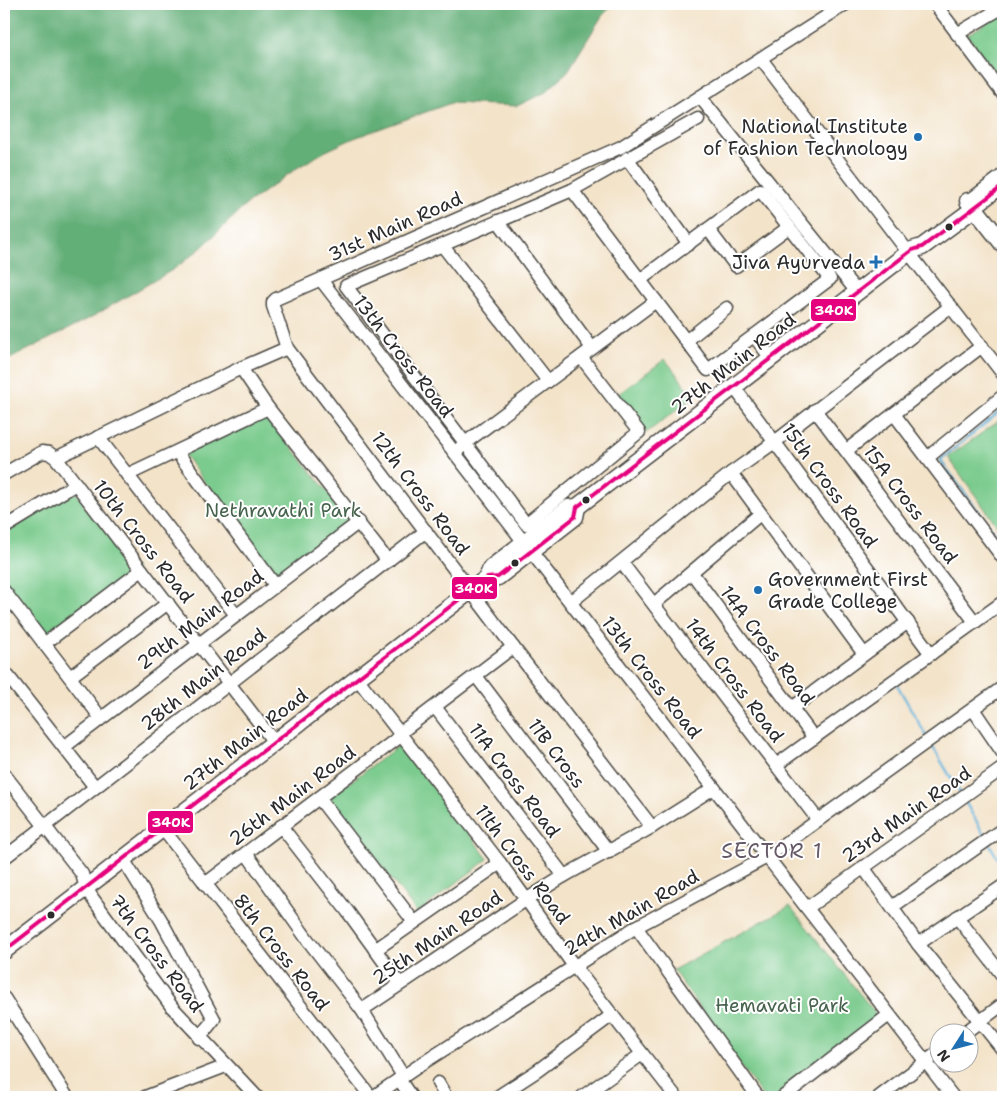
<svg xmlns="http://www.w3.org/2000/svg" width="1007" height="1101" font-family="'Shantell Sans',sans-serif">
  <rect width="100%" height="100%" fill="#fff"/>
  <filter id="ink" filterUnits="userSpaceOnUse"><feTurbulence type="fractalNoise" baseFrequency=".02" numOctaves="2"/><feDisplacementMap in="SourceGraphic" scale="10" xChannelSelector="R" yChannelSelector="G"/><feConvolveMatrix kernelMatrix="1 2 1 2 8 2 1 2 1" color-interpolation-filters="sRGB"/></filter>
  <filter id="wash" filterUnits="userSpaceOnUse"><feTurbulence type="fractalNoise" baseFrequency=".0096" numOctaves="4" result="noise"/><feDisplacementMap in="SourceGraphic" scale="20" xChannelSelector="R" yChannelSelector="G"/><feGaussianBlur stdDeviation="1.12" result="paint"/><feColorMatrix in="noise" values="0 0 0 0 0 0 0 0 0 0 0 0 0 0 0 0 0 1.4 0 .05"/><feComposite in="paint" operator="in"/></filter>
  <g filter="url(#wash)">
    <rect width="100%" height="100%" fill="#f3e3c9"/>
    <!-- green -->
    <g fill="#7acb8d" stroke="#527b5c">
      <polygon points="1003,13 1003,76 999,79 967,35"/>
      <polygon points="665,359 694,397 646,433 617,395"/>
      <polygon points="265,414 352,522 276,579 184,454"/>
      <polygon points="1003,418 1003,534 948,457"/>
      <polygon points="75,492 136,569 47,637 4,580 4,533"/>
      <polygon points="401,744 488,859 417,913 330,797"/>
      <polygon points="790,906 879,1018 778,1097 763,1097 673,970"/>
    </g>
    <!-- forest -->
    <polygon fill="#63af78" stroke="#476d52" points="4,4 614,4 602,16 568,71 546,92 517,106 451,103 354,138 324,152 297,168 247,204 199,250 174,269 90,318 4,362"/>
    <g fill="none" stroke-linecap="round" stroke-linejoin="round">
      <!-- stream -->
      <g stroke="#5eb1da" stroke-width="2.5">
        <polyline points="1003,409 940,460 1003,544"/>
        <polyline points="4,611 5,610"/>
        <polyline points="896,683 927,737"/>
        <polyline points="931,744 960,793"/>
        <polyline points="964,800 985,836"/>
        <polyline points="989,843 1003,868"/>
      </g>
    </g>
  </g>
  <g filter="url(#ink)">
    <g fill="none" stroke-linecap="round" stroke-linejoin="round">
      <!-- minor casing -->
      <g stroke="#494743" stroke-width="15">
        <g id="minor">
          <polyline points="935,4 1003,94"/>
          <polyline points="957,34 1003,7"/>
          <polyline points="761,59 902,244 1003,374"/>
          <polyline points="700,97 857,292"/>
          <polyline points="627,158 689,244"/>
          <polyline points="572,190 708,370 830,279 760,190 640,280"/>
          <polyline points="969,201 1003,175"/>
          <polyline points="975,208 1003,186"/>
          <polyline points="498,221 592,348"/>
          <polyline points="708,229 736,266 789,227"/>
          <polyline points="442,245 548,381"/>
          <polyline points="321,280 953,1097"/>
          <polyline points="656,301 465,443 346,286 572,190 698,119"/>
          <polyline points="754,336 771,358"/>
          <polyline points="686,341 727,308"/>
          <polyline points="287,348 513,647 652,827"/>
          <polyline points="241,368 268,408 388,561"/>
          <polyline points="734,387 931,654"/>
          <polyline points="815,410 975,622"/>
          <polyline points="894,414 1003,558"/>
          <polyline points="98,437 236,615"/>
          <polyline points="459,449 465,443 526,524 639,432 581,357"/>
          <polyline points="847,450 982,346"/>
          <polyline points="177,452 275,585"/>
          <polyline points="56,458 241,368 287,348 273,306 273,302 276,299 621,147 846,4"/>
          <polyline points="927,458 1003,396"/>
          <polyline points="731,473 864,654"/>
          <polyline points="4,474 42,452 49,453 56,458 274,742"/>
          <polyline points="127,475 268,408"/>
          <polyline points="4,528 76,484"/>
          <polyline points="622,563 818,820"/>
          <polyline points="692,573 814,738"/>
          <polyline points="4,591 101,718"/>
          <polyline points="571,602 731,473 776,441 951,306"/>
          <polyline points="654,604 760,514"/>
          <polyline points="44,644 142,570"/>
          <polyline points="4,671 95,787"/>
          <polyline points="476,676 609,852"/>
          <polyline points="70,677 168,603"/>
          <polyline points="357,678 500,863 574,966 676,1097"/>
          <polyline points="435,707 564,876"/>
          <polyline points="792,708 908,622"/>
          <polyline points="973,709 1003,753"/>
          <polyline points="400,733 513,647"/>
          <polyline points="64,747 359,522"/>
          <polyline points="776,765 1003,602"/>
          <polyline points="4,774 82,874 86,888 93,899 172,1007 257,1097"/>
          <polyline points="319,798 414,922"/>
          <polyline points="281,826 348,912 400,984"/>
          <polyline points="163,829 371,1097"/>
          <polyline points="246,853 307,939 362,1010 403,1076"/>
          <polyline points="4,858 426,531"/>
          <polyline points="123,859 161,920 214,1019 199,1038"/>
          <polyline points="863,867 918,944 1003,1050"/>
          <polyline points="205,884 402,735"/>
          <polyline points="892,907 1003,829"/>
          <polyline points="807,908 1003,768"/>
          <polyline points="957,917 1003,976"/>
          <polyline points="636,927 758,1097"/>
          <polyline points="918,944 1003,886"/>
          <polyline points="375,950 500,863"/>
          <polyline points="4,998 67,1097"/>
          <polyline points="362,1010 527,899 564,876 652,827 714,788"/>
          <polyline points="963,1034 1003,1004"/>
          <polyline points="399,1079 411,1097"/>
          <polyline points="438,1083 446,1097"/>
          <polyline points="145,1097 226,1066"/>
          <polyline points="373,1097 426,1061 636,927 767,857 1003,687"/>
          <polyline points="497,1097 537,1071 612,1015"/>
          <polyline points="582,1097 642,1054"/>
          <polyline points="783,1097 889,1015"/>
          <polyline points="879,1097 940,1051"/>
        </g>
      </g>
      <!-- major casing -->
      <g stroke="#494743" stroke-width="19">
        <g id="major">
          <polyline points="968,201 969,201 1003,244"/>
          <polyline points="487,578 491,568 568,508 577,507 912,250 922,247 975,208"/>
          <polyline points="4,951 465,595 487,578 498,577 575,517 577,507"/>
        </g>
      </g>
      <!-- minor -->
      <use href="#minor" stroke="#fff" stroke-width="12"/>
      <!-- major -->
      <use href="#major" stroke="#fff" stroke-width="16"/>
      <!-- bus-1 casing -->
      <g stroke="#fff" stroke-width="8">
        <polyline id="bus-1" points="4,951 487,578 498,577 575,517 577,507 912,250 922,247 1003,186"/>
      </g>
      <!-- bus-1 -->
      <use href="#bus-1" stroke="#e5007d" stroke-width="4"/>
    </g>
  </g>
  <!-- markers -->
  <g fill="#1f6fb2" stroke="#fff" stroke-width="2">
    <circle cx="918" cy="137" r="5"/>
    <path d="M873.5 254.5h5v5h5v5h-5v5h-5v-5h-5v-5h5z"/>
    <circle cx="758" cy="590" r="5"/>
  </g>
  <g fill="#2b2b2b" stroke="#fff" stroke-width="2">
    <circle cx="949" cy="227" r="4.5"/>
    <circle cx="586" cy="500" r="4.5"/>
    <circle cx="515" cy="563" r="4.5"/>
    <circle cx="51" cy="915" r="4.5"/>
  </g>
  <g text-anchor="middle" stroke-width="4" stroke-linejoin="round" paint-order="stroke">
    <!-- poi labels -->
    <g font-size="19" fill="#2b2b2b" stroke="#fff" text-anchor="end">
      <text x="908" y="133">National Institute<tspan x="908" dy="22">of Fashion Technology</tspan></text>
      <text x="865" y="269">Jiva Ayurveda</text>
      <text x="768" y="586" text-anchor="start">Government First<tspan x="768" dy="22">Grade College</tspan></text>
    </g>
    <!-- street labels -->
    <g font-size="19" fill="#2b2b2b" stroke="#fff">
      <text transform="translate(395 226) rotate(-24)" y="7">31st Main Road</text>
      <text transform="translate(404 356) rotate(52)" y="7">13th Cross Road</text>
      <text transform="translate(733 363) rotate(-38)" y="7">27th Main Road</text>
      <text transform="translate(830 485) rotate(54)" y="7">15th Cross Road</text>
      <text transform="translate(421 493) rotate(53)" y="7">12th Cross Road</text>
      <text transform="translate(911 504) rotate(53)" y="7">15A Cross Road</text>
      <text transform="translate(144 541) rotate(52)" y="7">10th Cross Road</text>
      <text transform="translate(200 619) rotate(-37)" y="7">29th Main Road</text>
      <text transform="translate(768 645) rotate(53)" y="7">14A Cross Road</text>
      <text transform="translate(652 677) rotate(52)" y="7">13th Cross Road</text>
      <text transform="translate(203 679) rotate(-38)" y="7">28th Main Road</text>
      <text transform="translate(735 680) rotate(53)" y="7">14th Cross Road</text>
      <text transform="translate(245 739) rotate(-38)" y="7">27th Main Road</text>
      <text transform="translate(557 753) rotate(53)" y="7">11B Cross</text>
      <text transform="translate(515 780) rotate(53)" y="7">11A Cross Road</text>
      <text transform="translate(292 795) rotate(-37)" y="7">26th Main Road</text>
      <text transform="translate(906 814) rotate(-35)" y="7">23rd Main Road</text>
      <text transform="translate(523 864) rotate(53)" y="7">11th Cross Road</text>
      <text transform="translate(631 912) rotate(-30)" y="7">24th Main Road</text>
      <text transform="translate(437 937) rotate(-34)" y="7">25th Main Road</text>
      <text transform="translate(282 952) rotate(52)" y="7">8th Cross Road</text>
      <text transform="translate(157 953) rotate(53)" y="7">7th Cross Road</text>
    </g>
    <!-- park labels -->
    <g font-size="19" fill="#47634d" stroke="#fff">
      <text x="283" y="517">Nethravathi Park</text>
      <text x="782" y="1012">Hemavati Park</text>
    </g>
    <!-- quarter labels -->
    <g font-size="21" letter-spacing="1" fill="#675a67" stroke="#fff">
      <text x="772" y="858">SECTOR 1</text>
    </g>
  </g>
  <g stroke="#fff" stroke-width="2">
    <rect x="810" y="298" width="47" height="24" rx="5" fill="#e5007d"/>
    <rect x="451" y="576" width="47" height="24" rx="5" fill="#e5007d"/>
    <rect x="147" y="810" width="47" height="24" rx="5" fill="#e5007d"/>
  </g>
  <g font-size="14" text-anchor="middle" font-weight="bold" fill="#fff">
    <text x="834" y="315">340K</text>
    <text x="474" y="593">340K</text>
    <text x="171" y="827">340K</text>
  </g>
  <!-- margin -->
  <rect width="1007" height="1101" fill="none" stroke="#fff" stroke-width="20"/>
  <!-- north arrow -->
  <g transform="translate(954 1048) rotate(234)"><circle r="24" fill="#ffffff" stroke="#aaaaaa"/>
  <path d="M0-4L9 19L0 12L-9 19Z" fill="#1f6fb2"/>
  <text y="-8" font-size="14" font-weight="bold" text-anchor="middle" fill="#2b2b2b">N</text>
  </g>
</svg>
